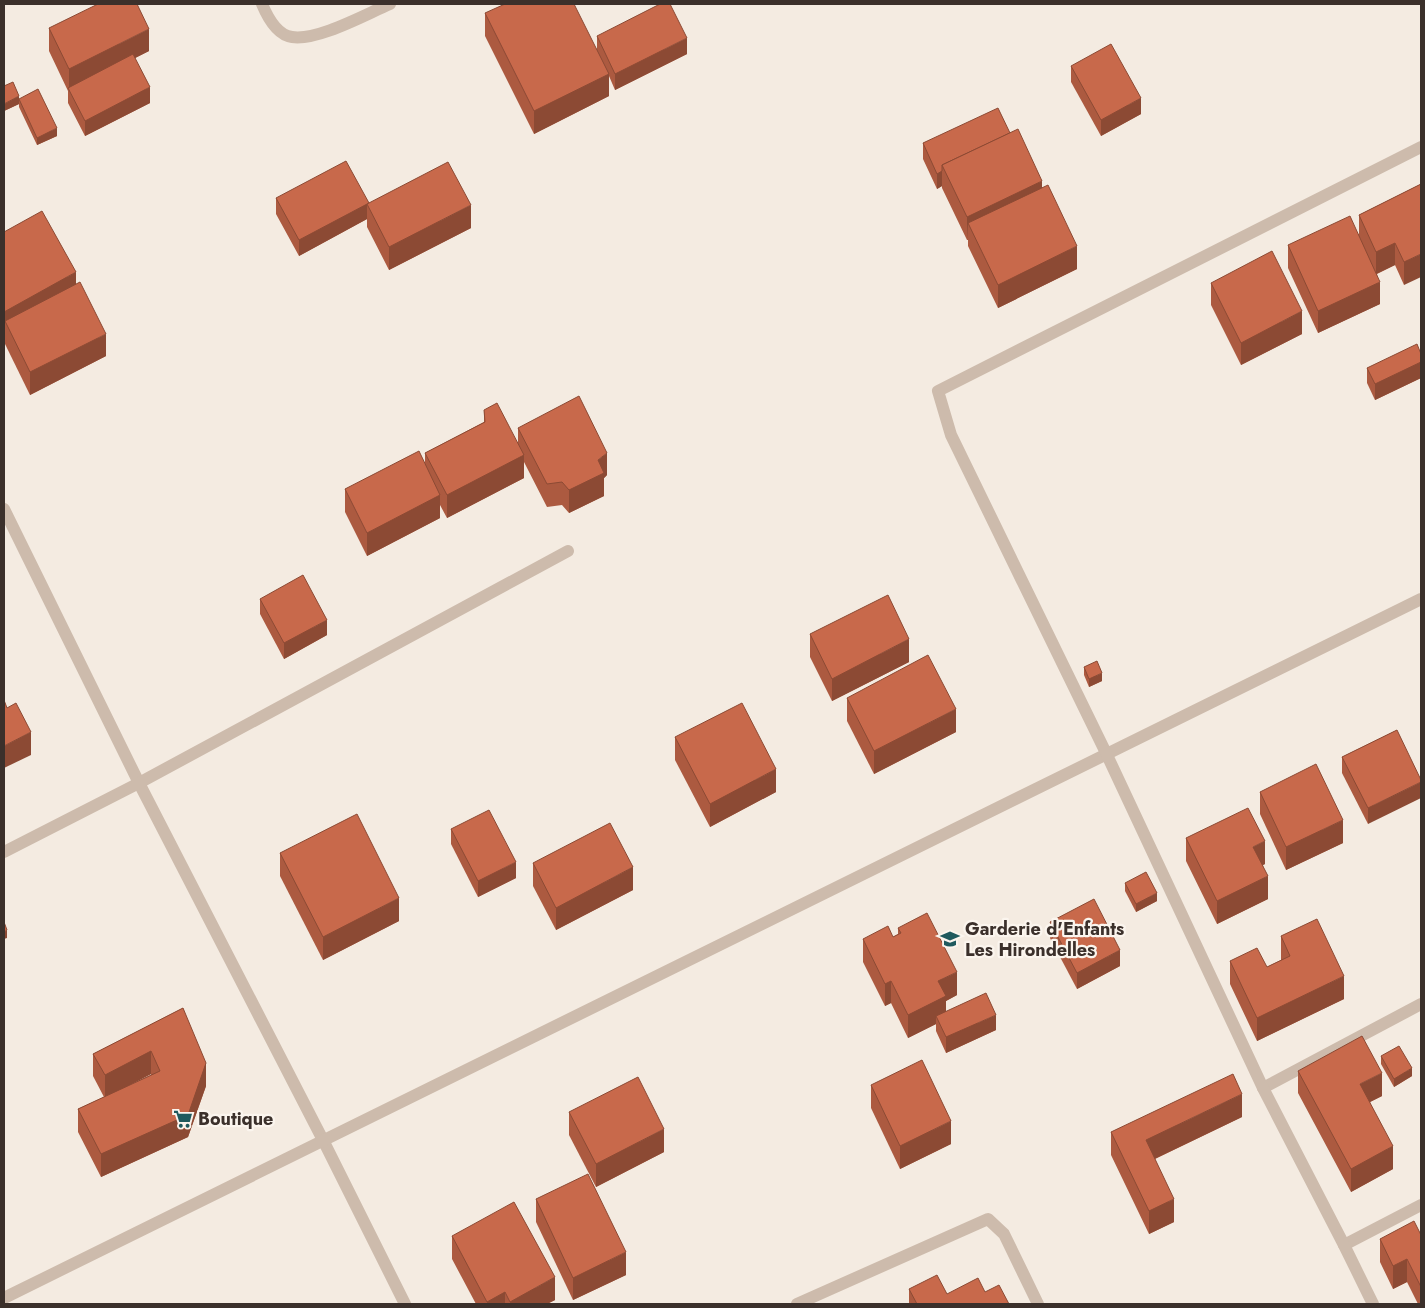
<svg xmlns="http://www.w3.org/2000/svg" width="1425" height="1308" font-family="Jost,sans-serif">
  <rect width="100%" height="100%" fill="#f4ebe1"/>
  <g fill="none" stroke-linecap="round" stroke-linejoin="round">
    <!-- minor -->
    <g stroke="#cdbbac" stroke-width="12">
      <path d="M 262,4 C 267,16 277,35 292,37 C 318,41 366,14 390,4"/>
      <polyline points="4,509 139,783 324,1142 405,1304"/>
      <polyline points="4,852 139,783 568,551"/>
      <polyline points="1263,1088 1421,1004"/>
      <polyline points="1344,1245 1421,1205"/>
      <polyline points="4,1298 1421,599"/>
      <polyline points="797,1304 988,1219 1004,1234 1038,1304"/>
      <polyline points="1373,1304 1344,1245 1263,1088 1107,755 951,435 938,391 1421,147"/>
    </g>
  </g>
  <!-- wall -->
  <g fill="#ac5a40" fill-rule="evenodd">
    <polygon points="485,13 597,49 597,36 687,54 615,90 609,76 609,96 534,134 485,36"/>
    <polygon points="49,28 149,51 135,58 150,103 85,136 68,103 68,91 49,51"/>
    <polygon points="1071,66 1141,114 1101,136 1071,82"/>
    <polygon points="19,99 57,136 37,145 19,107 19,104 4,111"/>
    <polygon points="1010,133 1042,187 1077,269 998,308 968,246 968,240 967,240 942,188 942,186 937,189 923,159 923,143"/>
    <polygon points="1421,184 1404,285 1395,265 1377,274 1380,304 1318,333 1288,268 1288,245 1359,234 1359,215"/>
    <polygon points="276,198 369,204 471,228 389,270 367,227 367,219 299,256 276,214"/>
    <polygon points="4,232 76,284 106,356 30,395 5,344"/>
    <polygon points="1211,283 1302,334 1241,365 1211,305"/>
    <polygon points="1421,354 1421,378 1375,400 1367,383 1367,368"/>
    <polygon points="484,410 518,443 518,428 607,475 604,478 604,496 569,513 562,505 547,507 524,462 524,478 447,518 440,505 440,518 367,556 345,512 345,489 425,464 425,453 484,422"/>
    <polygon points="260,599 327,635 284,659 260,614"/>
    <polygon points="810,634 909,662 832,701 810,657"/>
    <polygon points="1084,667 1102,681 1089,687 1084,675"/>
    <polygon points="847,698 956,732 874,774 847,721"/>
    <polygon points="1397,730 1368,824 1342,773 1342,757"/>
    <polygon points="675,737 776,792 710,827 675,760"/>
    <polygon points="1260,792 1343,843 1286,870 1260,814"/>
    <polygon points="451,829 516,878 478,897 451,844"/>
    <polygon points="1186,838 1265,864 1263,865 1268,899 1217,924 1186,861"/>
    <polygon points="280,853 399,921 323,960 280,876"/>
    <polygon points="533,863 633,890 556,930 533,886"/>
    <polygon points="1125,883 1157,901 1136,912 1125,891"/>
    <polygon points="1050,922 1120,966 1077,989 1050,938"/>
    <polygon points="898,928 957,995 946,1001 946,1011 996,1030 946,1053 936,1031 936,1024 908,1038 891,1003 885,1006 863,962 863,939 893,937 898,934"/>
    <polygon points="1281,936 1344,999 1257,1041 1230,984 1230,961 1267,967 1281,960"/>
    <path d="M 183,1008 L 206,1086 L 188,1137 L 101,1177 L 78,1132 L 78,1109 L 104,1097 L 93,1076 L 93,1054 ZM 151,1074 L 151,1075 L 126,1087 Z"/>
    <polygon points="1381,1056 1412,1076 1394,1087 1381,1064"/>
    <polygon points="1298,1071 1382,1096 1370,1102 1393,1169 1351,1192 1298,1093"/>
    <polygon points="871,1085 951,1144 900,1169 871,1108"/>
    <polygon points="569,1112 664,1152 596,1187 569,1135"/>
    <polygon points="1242,1117 1155,1159 1174,1222 1149,1234 1111,1155 1111,1132"/>
    <polygon points="536,1199 626,1275 573,1300 536,1222"/>
    <polygon points="1421,1235 1421,1304 1418,1304 1407,1282 1393,1289 1380,1262 1380,1239"/>
    <polygon points="452,1236 555,1300 547,1304 476,1304 452,1259"/>
    <polygon points="909,1289 947,1294 985,1292 1009,1304 909,1304"/>
  </g>
  <!-- shaded-wall -->
  <g fill="#8c4a34">
    <polygon points="149,29 149,51 70,91 69,88 69,69"/>
    <polygon points="687,38 687,54 615,90 615,74"/>
    <polygon points="609,74 609,96 534,134 534,111"/>
    <polygon points="150,87 150,103 85,136 85,121"/>
    <polygon points="19,96 19,104 4,111 4,104"/>
    <polygon points="1141,98 1141,114 1101,136 1101,120"/>
    <polygon points="57,128 57,136 37,145 37,138"/>
    <polygon points="942,171 942,186 937,189 937,174"/>
    <polygon points="1042,181 1042,204 968,223 967,240 967,217"/>
    <polygon points="369,203 367,204 367,219 299,256 299,240"/>
    <polygon points="471,205 471,228 389,270 389,247"/>
    <polygon points="1395,243 1395,265 1376,274 1376,252"/>
    <polygon points="1077,246 1077,269 998,308 998,285"/>
    <polygon points="1421,254 1421,277 1404,285 1404,262"/>
    <polygon points="76,272 76,295 5,321 5,335 4,335 4,312"/>
    <polygon points="1380,282 1380,304 1318,333 1318,311"/>
    <polygon points="1302,311 1302,334 1241,365 1241,343"/>
    <polygon points="106,334 106,356 30,395 30,372"/>
    <polygon points="1421,362 1421,378 1375,400 1375,384"/>
    <polygon points="607,453 607,475 604,478 604,496 569,513 569,490 598,460"/>
    <polygon points="524,455 524,478 447,518 447,495"/>
    <polygon points="440,495 440,518 367,556 367,533"/>
    <polygon points="327,620 327,635 284,659 284,643"/>
    <polygon points="909,639 909,662 832,701 832,679"/>
    <polygon points="1102,673 1102,681 1089,687 1089,679"/>
    <polygon points="956,709 956,732 874,774 874,751"/>
    <polygon points="31,732 31,755 4,768 4,746"/>
    <polygon points="776,769 776,792 710,827 710,804"/>
    <polygon points="1421,782 1421,798 1368,824 1368,808"/>
    <polygon points="1343,820 1343,843 1286,870 1286,847"/>
    <polygon points="1265,841 1265,864 1253,869 1253,847"/>
    <polygon points="516,862 516,878 478,897 478,881"/>
    <polygon points="633,867 633,890 556,930 556,908"/>
    <polygon points="1268,876 1268,899 1217,924 1217,901"/>
    <polygon points="1157,893 1157,901 1136,912 1136,904"/>
    <polygon points="399,898 399,921 323,960 323,937"/>
    <polygon points="7,930 7,938 4,939 4,932"/>
    <polygon points="1120,950 1120,966 1077,989 1077,973"/>
    <polygon points="957,972 957,995 946,1001 946,1019 936,1016 936,1024 908,1038 908,1015 938,981"/>
    <polygon points="1344,976 1344,999 1257,1041 1257,1018"/>
    <polygon points="891,981 891,1003 885,1006 885,984"/>
    <polygon points="996,1015 996,1030 946,1053 946,1037"/>
    <polygon points="151,1051 151,1074 105,1098 105,1075"/>
    <polygon points="206,1063 206,1086 188,1137 101,1177 101,1154"/>
    <polygon points="1412,1068 1412,1076 1394,1087 1394,1079"/>
    <polygon points="1382,1073 1382,1096 1360,1107 1360,1084"/>
    <polygon points="1242,1094 1242,1117 1146,1163 1146,1140"/>
    <polygon points="951,1121 951,1144 900,1169 900,1146"/>
    <polygon points="664,1129 664,1152 596,1187 596,1164"/>
    <polygon points="1393,1146 1393,1169 1351,1192 1351,1169"/>
    <polygon points="1174,1199 1174,1222 1149,1234 1149,1211"/>
    <polygon points="626,1252 626,1275 573,1300 573,1278"/>
    <polygon points="1407,1259 1407,1282 1393,1289 1393,1266"/>
    <polygon points="555,1277 555,1300 547,1304 510,1304 510,1302"/>
    <polygon points="505,1292 505,1304 487,1304 487,1302"/>
  </g>
  <!-- building -->
  <g fill="#c8694b" stroke="#8c4a34">
    <polygon points="98,4 137,4 149,29 69,69 49,28"/>
    <polygon points="505,4 574,4 609,74 534,111 485,13"/>
    <polygon points="660,4 670,4 687,38 615,74 597,36"/>
    <polygon points="1111,44 1141,98 1101,120 1071,66"/>
    <polygon points="133,54 150,87 85,121 68,88"/>
    <polygon points="13,82 19,96 4,104 4,86"/>
    <polygon points="38,89 57,128 37,138 19,99"/>
    <polygon points="998,108 1010,133 942,165 942,171 937,174 923,143"/>
    <polygon points="1018,129 1042,181 967,217 942,165"/>
    <polygon points="346,161 369,203 299,240 276,198"/>
    <polygon points="448,162 471,205 389,247 367,204"/>
    <polygon points="1421,184 1421,254 1404,262 1395,243 1376,252 1359,215"/>
    <polygon points="1048,185 1077,246 998,285 968,223"/>
    <polygon points="42,211 76,272 4,312 4,232"/>
    <polygon points="1350,216 1380,282 1318,311 1288,245"/>
    <polygon points="1272,251 1302,311 1241,343 1211,283"/>
    <polygon points="80,282 106,334 30,372 5,321"/>
    <polygon points="1417,344 1421,354 1421,362 1375,384 1367,368"/>
    <polygon points="579,396 607,453 598,460 604,473 569,490 562,482 547,484 518,428"/>
    <polygon points="497,403 524,455 447,495 425,453 485,422 484,410"/>
    <polygon points="419,451 440,495 367,533 345,489"/>
    <polygon points="303,575 327,620 284,643 260,599"/>
    <polygon points="888,595 909,639 832,679 810,634"/>
    <polygon points="928,655 956,709 874,751 847,698"/>
    <polygon points="1097,661 1102,673 1089,679 1084,667"/>
    <polygon points="4,700 7,708 16,703 31,732 4,746"/>
    <polygon points="742,703 776,769 710,804 675,737"/>
    <polygon points="1397,730 1421,780 1421,782 1368,808 1342,757"/>
    <polygon points="1316,764 1343,820 1286,847 1260,792"/>
    <polygon points="1248,808 1265,841 1253,847 1268,876 1217,901 1186,838"/>
    <polygon points="489,810 516,862 478,881 451,829"/>
    <polygon points="357,814 399,898 323,937 280,853"/>
    <polygon points="610,823 633,867 556,908 533,863"/>
    <polygon points="1146,872 1157,893 1136,904 1125,883"/>
    <polygon points="1094,899 1120,950 1077,973 1050,922"/>
    <polygon points="927,913 957,972 938,981 946,996 908,1015 891,981 885,984 863,939 888,926 893,937 901,933 898,928"/>
    <polygon points="1317,919 1344,976 1257,1018 1230,961 1257,948 1267,967 1290,956 1281,936"/>
    <polygon points="4,922 7,930 4,932"/>
    <polygon points="986,993 996,1015 946,1037 936,1016"/>
    <polygon points="183,1008 206,1063 188,1115 101,1154 78,1109 160,1071 151,1051 105,1075 93,1054"/>
    <polygon points="1362,1036 1382,1073 1360,1084 1393,1146 1351,1169 1298,1071"/>
    <polygon points="1399,1046 1412,1068 1394,1079 1381,1056"/>
    <polygon points="922,1060 951,1121 900,1146 871,1085"/>
    <polygon points="1233,1074 1242,1094 1146,1140 1174,1199 1149,1211 1111,1132"/>
    <polygon points="638,1077 664,1129 596,1164 569,1112"/>
    <polygon points="588,1174 626,1252 573,1278 536,1199"/>
    <polygon points="514,1202 555,1277 510,1302 505,1292 487,1302 452,1236"/>
    <polygon points="1414,1221 1421,1235 1421,1287 1407,1259 1393,1266 1380,1239"/>
    <polygon points="937,1275 947,1294 978,1278 985,1292 999,1285 1009,1304 917,1304 909,1289"/>
  </g>
  <!-- icons -->
  <defs>
    <g id="school-bare" transform="scale(1.5)"><path d="M0-5L7-2L0 1L-7-2ZM-4 1L0 2.5L4 1V4Q0 6-4 4Z" fill="#1f5a5e" stroke="#fbf5ee" stroke-width="2.5" paint-order="stroke"/></g>
    <g id="supermarket-bare" transform="scale(1.5)"><path d="M-6-5.5h2.5l.6 2H6L4.5 2H-2.5L-4.4-4H-6ZM-1.5 3.2a1.3 1.3 0 1 0 .1 0ZM3 3.2a1.3 1.3 0 1 0 .1 0Z" fill="#1f5a5e" stroke="#fbf5ee" stroke-width="2.5" paint-order="stroke"/></g>
  </defs>
  <g fill-rule="evenodd">
    <use href="#school-bare" x="950" y="939"/>
    <use href="#supermarket-bare" x="183" y="1119"/>
  </g>
  <g text-anchor="middle" stroke-width="4.5" stroke-linejoin="round" paint-order="stroke">
    <!-- poi labels -->
    <g font-size="18" font-weight="bold" fill="#3b302b" stroke="#fbf5ee" text-anchor="start">
      <text x="965" y="935">Garderie d'Enfants<tspan x="965" dy="21">Les Hirondelles</tspan></text>
      <text x="198" y="1125">Boutique</text>
    </g>
  </g>
  <!-- border -->
  <rect width="1425" height="1308" fill="none" stroke="#3b302b" stroke-width="10"/>
</svg>
